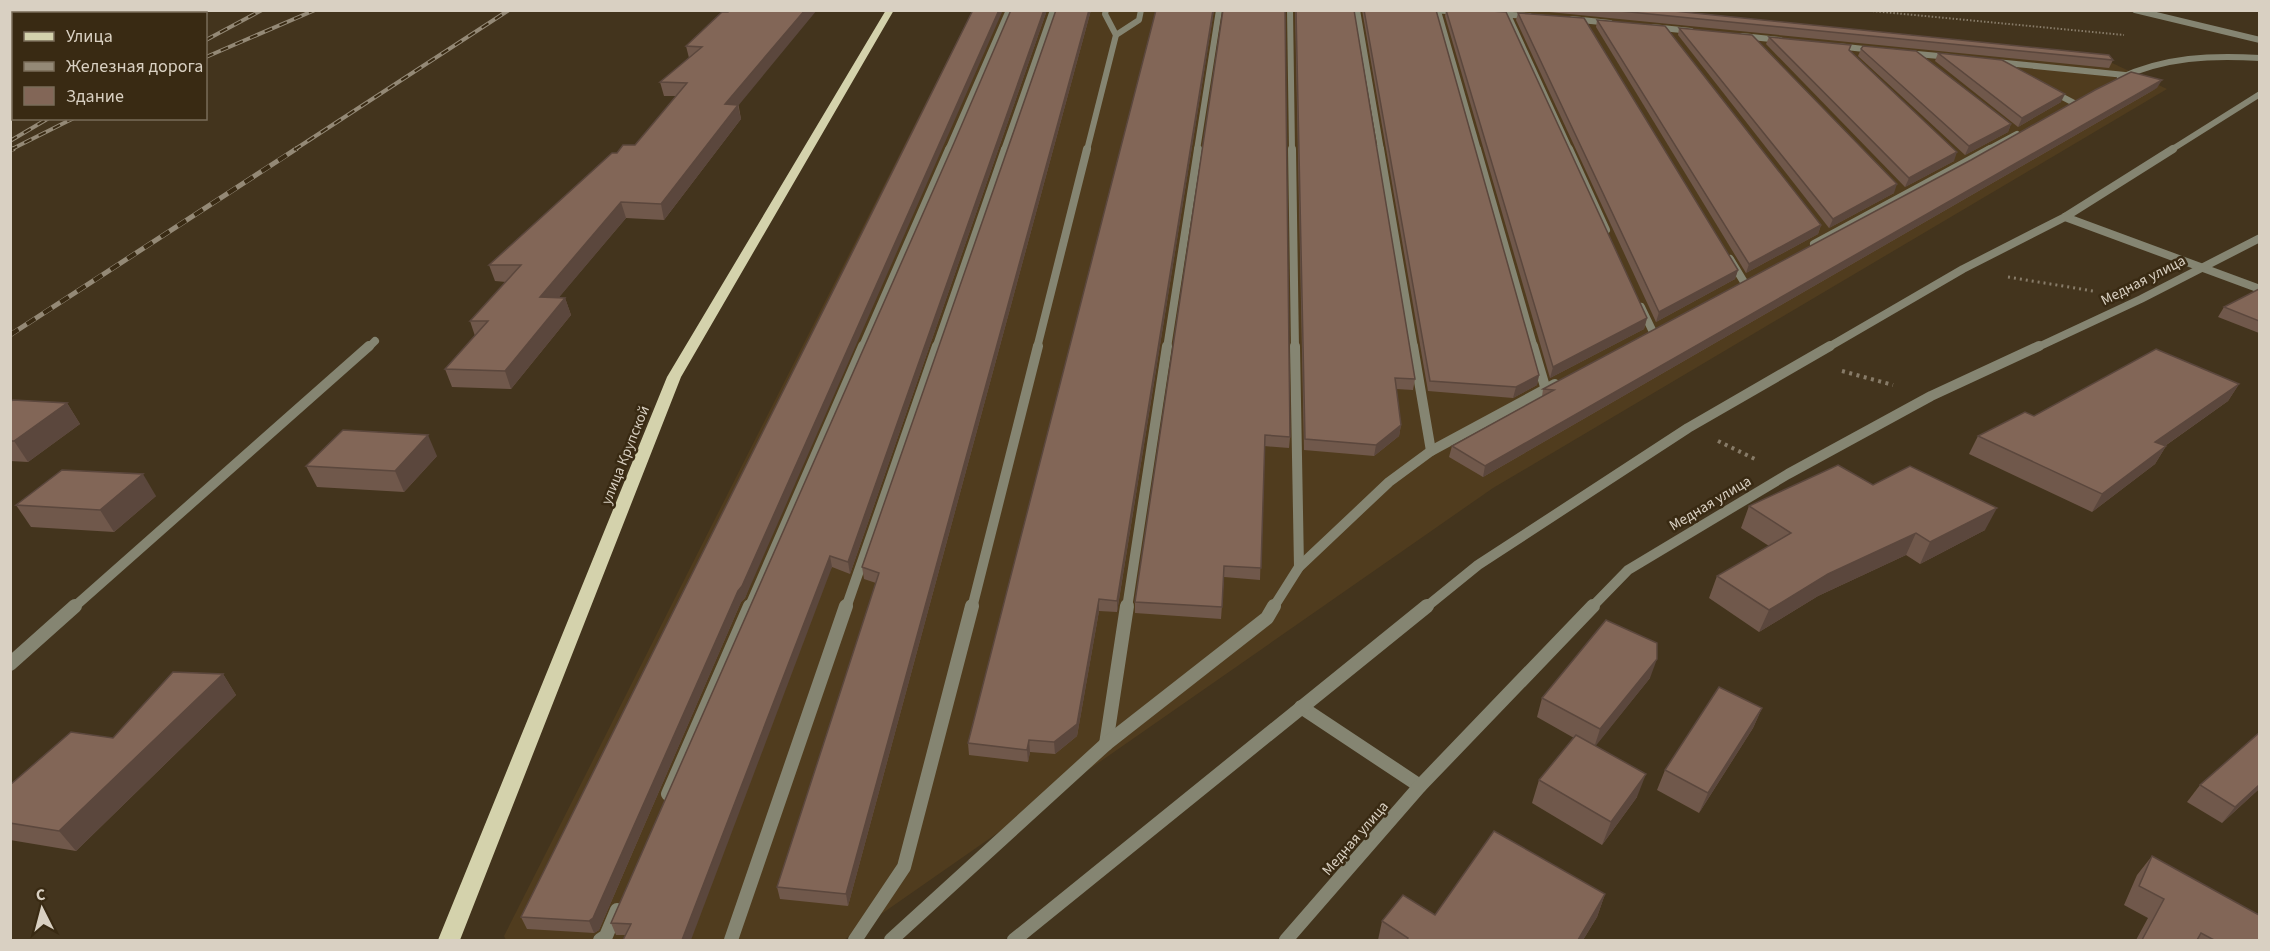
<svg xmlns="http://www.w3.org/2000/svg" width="2270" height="951" font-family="'Source Sans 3',sans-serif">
  <rect width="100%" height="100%" fill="#43341d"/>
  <!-- built -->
  <polygon fill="#503c1e" points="972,11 1638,11 2108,61 2167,89 1493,488 844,940 506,940 504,936"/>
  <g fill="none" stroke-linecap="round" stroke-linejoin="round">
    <!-- path-far2 -->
    <polyline stroke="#877b68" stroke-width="2" stroke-dasharray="1.5 2" stroke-linecap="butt" points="1862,10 2124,35"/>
    <!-- path-far1 -->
    <polyline stroke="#877b68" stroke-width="3" stroke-dasharray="2 4" stroke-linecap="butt" points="2008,277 2093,291"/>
    <!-- path -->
    <g stroke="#877b68" stroke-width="4" stroke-dasharray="3 4.5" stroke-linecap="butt">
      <polyline points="1842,371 1893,385"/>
      <polyline points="1718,441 1757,460"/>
    </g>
    <!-- minor-far3 -->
    <g stroke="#858572" stroke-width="6">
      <polyline points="1290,10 1292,150"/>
      <polyline points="1357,10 1381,150"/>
      <polyline points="1434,10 1457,12"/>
      <polyline points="2135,10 2260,40"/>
      <polyline points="1438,11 1478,150"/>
      <polyline points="1494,14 1529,16"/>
      <polyline points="1508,15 1570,150"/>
      <polyline points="1572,19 1610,23"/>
      <polyline points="1652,27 1691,31"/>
      <polyline points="1116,35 1139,20 1141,10"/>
      <polyline points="1742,36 1780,40"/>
      <polyline points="10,40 14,39"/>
      <polyline points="1837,46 1873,50"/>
      <polyline points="1906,53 1950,57"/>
      <polyline points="1996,62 2125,75"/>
      <path d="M 2120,78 C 2165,57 2211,55 2260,58"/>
      <polyline points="2053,92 2074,103"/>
      <polyline points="948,150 1009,10"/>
      <polyline points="1004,150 1053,10"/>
      <polyline points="1087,150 1116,35 1105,14 1106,10"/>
      <polyline points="1197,150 1219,10"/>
      <polyline points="1987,150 2017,134"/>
      <polyline points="2171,150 2260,94"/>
    </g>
    <!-- minor-far2 -->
    <g stroke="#858572" stroke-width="8">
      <polyline points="1292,149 1295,348"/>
      <polyline points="1380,149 1414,348"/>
      <polyline points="1477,149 1534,348"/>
      <polyline points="1569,149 1606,230"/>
      <polyline points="2065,217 2260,289"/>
      <polyline points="1814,244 1990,149"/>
      <polyline points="1730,259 1744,282"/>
      <polyline points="1641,307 1653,332"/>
      <polyline points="368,348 375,341"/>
      <polyline points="862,348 949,149"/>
      <polyline points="936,348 1005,149"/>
      <polyline points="1037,348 1087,149"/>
      <polyline points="1167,348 1198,149"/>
      <polyline points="1827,348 1963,269 2065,217 2173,149"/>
      <polyline points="2036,348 2141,299 2260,238"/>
    </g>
    <!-- minor-far1 -->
    <g stroke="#858572" stroke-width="10">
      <polyline points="1295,346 1299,567"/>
      <polyline points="1413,346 1431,451"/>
      <polyline points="1533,346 1546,390"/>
      <polyline points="73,608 369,346"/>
      <polyline points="749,608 863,346"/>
      <polyline points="846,608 937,346"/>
      <polyline points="972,608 1038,346"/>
      <polyline points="1127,608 1167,346"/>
      <polyline points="1273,608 1299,567 1389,482 1431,451 1555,384"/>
      <polyline points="1425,608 1478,565 1688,428 1830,346"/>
      <polyline points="1591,608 1628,570 1788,474 1931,396 2039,346"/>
    </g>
    <!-- minor -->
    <g stroke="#858572" stroke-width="14">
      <polyline points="10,664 75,606"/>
      <polyline points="1301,707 1420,786"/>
      <polyline points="1106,744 1127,606"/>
      <polyline points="668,794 750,606"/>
      <polyline points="600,940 606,936 617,910"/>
      <polyline points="731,940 846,606"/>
      <polyline points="855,940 904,867 972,606"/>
      <polyline points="891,940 1106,744 1267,618 1274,606"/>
      <polyline points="1014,940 1427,606"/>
      <polyline points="1286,940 1420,786 1593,606"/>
    </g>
    <!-- major -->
    <polygon fill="#d4d2ac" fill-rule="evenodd" points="886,10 894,10 681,377 460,940 438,940 667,377"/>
    <!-- rail-far1 casing -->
    <g stroke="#948976" stroke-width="4">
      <g id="rail-far1">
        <polyline points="206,40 262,10"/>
        <polyline points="206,57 315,10"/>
        <polyline points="10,141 49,118"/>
        <polyline points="10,150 74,118"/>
        <polyline points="294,150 509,10"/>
      </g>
    </g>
    <!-- rail casing -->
    <g stroke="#948976" stroke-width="5">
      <g id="rail">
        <polyline points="10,150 13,149"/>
        <polyline points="10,335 296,149"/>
      </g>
    </g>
    <!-- rail-far1 -->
    <use href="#rail-far1" stroke="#392a13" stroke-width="2" stroke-dasharray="8" stroke-linecap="butt"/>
    <!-- rail -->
    <use href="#rail" stroke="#392a13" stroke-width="4" stroke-dasharray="10" stroke-linecap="butt"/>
  </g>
  <!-- wall -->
  <g fill="#70584b">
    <polygon points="973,10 745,598 741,602 599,930 594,933 527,929 521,917"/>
    <polygon points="1011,10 1047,10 850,574 832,567 626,935 616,935 611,923 954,143"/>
    <polygon points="1056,10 1091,10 848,906 780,899 777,887 876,583 864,579 862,567"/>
    <polygon points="1156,10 1214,10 1117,612 1099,611 1077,736 1055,754 1030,752 1028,762 969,755 968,743"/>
    <polygon points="1223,10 1290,437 1289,448 1264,446 1260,580 1224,577 1221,619 1135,613 1135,602"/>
    <polygon points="1295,10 1354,10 1415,379 1413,390 1396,389 1401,425 1399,436 1374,456 1304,450"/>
    <polygon points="1362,10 1436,10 1539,375 1537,385 1513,398 1428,391"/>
    <polygon points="1446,10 1476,10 1647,318 1644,329 1550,378 1445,16"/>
    <polygon points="1526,10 1664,10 2113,60 2109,68 1549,12"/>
    <polygon points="722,12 741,119 664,220 626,218 559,297 565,298 571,315 511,389 452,387 445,369 475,336 470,321 506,282 495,281 489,265 617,153 635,145 676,96 664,96 660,82 689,58 686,46"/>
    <polygon points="1518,13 1738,270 1735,279 1656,322 1516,20"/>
    <polygon points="1597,20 1821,225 1818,234 1746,273 1596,27"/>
    <polygon points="1679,28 1894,193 1829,228 1678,35"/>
    <polygon points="1769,37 1954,161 1905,187 1766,44"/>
    <polygon points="1861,49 2011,124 2008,132 1965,155 1858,56"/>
    <polygon points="1938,53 2061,102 2018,127 1935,61"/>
    <polygon points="2157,88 1483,477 1449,457 1452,446 1542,397 1543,389"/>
    <polygon points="2259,289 2259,333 2218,317 2224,307"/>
    <polygon points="2239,384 2228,401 2165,446 2166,446 2155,464 2092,512 1969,454 1978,436 2034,416"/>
    <polygon points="10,402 67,403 80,424 28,462 10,461"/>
    <polygon points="437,456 404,492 317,487 306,466"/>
    <polygon points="156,496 114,532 31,527 16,505"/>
    <polygon points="1749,506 1985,530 1920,564 1906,555 1818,596 1759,632 1709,598 1717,576 1769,546 1741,528"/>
    <polygon points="223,674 236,695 76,851 10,840 10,785 113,738"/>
    <polygon points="1650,678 1595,746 1637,797 1602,845 1532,803 1539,780 1574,738 1537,717 1542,698"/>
    <polygon points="1762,708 1753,728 1699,813 1657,790 1665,770"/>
    <polygon points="2200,785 2259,789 2222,823 2187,802"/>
    <polygon points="2152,856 2259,940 2136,940 2148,918 2124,905 2137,875"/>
    <polygon points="1605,894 1597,917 1583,940 1378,940 1382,921"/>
  </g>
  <!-- shaded-wall -->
  <g fill="#5b473d">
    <polygon points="805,10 817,10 738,106 741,119 664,220 661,204 725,104"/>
    <polygon points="999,10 1003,10 745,598 741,602 599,930 594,933 589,921"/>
    <polygon points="1044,10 1047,10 850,574 848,562"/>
    <polygon points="1089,10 1091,10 848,906 846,894"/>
    <polygon points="1213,10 1214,10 1117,612 1117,601"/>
    <polygon points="2162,80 2157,88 1483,477 1485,466"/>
    <polygon points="2065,94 2061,102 2018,127 2022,118"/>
    <polygon points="2011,124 2008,132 1965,155 1969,146"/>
    <polygon points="1957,152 1954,161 1905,187 1909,178"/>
    <polygon points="1897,184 1894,193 1829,228 1833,219"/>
    <polygon points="621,202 626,218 545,314 540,297"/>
    <polygon points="1821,225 1818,234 1746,273 1749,264"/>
    <polygon points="1738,270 1735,279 1656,322 1659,312"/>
    <polygon points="565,298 571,315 511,389 505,371"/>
    <polygon points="1647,318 1644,329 1550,378 1553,367"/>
    <polygon points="1539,375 1537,385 1513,398 1516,387"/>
    <polygon points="2239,384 2228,401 2145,460 2155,442"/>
    <polygon points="67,403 80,424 28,462 14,441"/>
    <polygon points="1401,425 1399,436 1374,456 1376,445"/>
    <polygon points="428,435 437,456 404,492 395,471"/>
    <polygon points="2166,446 2155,464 2092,512 2102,494"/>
    <polygon points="143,474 156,496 114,532 100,510"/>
    <polygon points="1997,508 1985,530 1920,564 1930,542"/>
    <polygon points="1916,533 1906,555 1818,596 1759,632 1769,610 1828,574"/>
    <polygon points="830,556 832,567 691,940 682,940"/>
    <polygon points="1099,599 1099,611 1077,736 1055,754 1054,742"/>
    <polygon points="1657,659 1650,678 1594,748 1600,729"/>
    <polygon points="223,674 236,695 76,851 59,831"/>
    <polygon points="1762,708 1753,728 1699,813 1708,793"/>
    <polygon points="1029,740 1030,752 1028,762 1027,750"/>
    <polygon points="1646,774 1637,797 1602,845 1611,822"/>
    <polygon points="2259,785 2259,789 2222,823 2235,807"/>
    <polygon points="1605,894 1597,917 1583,940 1578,940"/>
  </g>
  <!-- building -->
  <g fill="#826657" stroke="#5b473d" stroke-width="1.5">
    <polygon points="730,10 805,10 725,104 738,105 661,204 621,202 540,297 565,298 505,371 445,369 488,321 470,321 521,265 489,265 612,153 617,153 623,145 635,145 687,83 660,82 702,47 686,46 722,12 728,12"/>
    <polygon points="973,10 999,10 742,586 738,591 593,918 589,921 521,917"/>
    <polygon points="1011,10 1044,10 848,562 830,556 682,940 623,940 631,924 611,923 954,143"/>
    <polygon points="1056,10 1089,10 846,894 777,887 879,573 862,567"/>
    <polygon points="1156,10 1213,10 1117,601 1099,599 1077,724 1054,742 1029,740 1027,750 968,743"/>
    <polygon points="1223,10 1285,10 1290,437 1265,435 1261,568 1224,566 1222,607 1135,602"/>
    <polygon points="1296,10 1354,10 1415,379 1395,378 1401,425 1376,445 1305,439"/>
    <polygon points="1364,10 1436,10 1539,375 1516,387 1430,381"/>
    <polygon points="1446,10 1476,10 1506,12 1647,318 1553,367"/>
    <polygon points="1610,10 1664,10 2109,55 2113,60"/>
    <polygon points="1518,13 1584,18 1738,270 1659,312"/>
    <polygon points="1597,20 1665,26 1821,225 1749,264"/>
    <polygon points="1679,28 1752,35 1897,184 1833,219"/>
    <polygon points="1769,37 1851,45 1849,50 1957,152 1909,178"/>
    <polygon points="1863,46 1916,51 2011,124 1969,146 1861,49"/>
    <polygon points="1938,53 2002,60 2065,94 2022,118"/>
    <polygon points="2131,72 2162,80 1485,466 1452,446 1554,390 1543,389 1971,160 2095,90"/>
    <polygon points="2259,289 2259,321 2224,307"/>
    <polygon points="2156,349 2239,384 2155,442 2166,446 2102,494 1978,436 2025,412 2034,416"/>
    <polygon points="13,400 67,403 14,441 10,441 10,402"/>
    <polygon points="343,430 428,435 395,471 306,466"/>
    <polygon points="1838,465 1873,485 1910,466 1997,508 1930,542 1916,533 1828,574 1769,610 1717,576 1791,533 1749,506"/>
    <polygon points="62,470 143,474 100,510 16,505"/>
    <polygon points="1606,620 1657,643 1657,659 1600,729 1542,698"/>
    <polygon points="173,672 223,674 59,831 10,823 10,785 71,732 113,738"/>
    <polygon points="1719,687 1762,708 1708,793 1665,770"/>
    <polygon points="2259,733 2259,785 2235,807 2200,785"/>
    <polygon points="1576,735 1646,774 1611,822 1539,780"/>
    <polygon points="1494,831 1605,894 1578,940 1407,940 1408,938 1382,921 1403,895 1435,915"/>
    <polygon points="2152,856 2259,915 2259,940 2214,940 2201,933 2197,940 2142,940 2164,899 2139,886"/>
  </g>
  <g text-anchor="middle" stroke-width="5" stroke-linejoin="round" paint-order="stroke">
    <!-- street labels -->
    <g font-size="15" fill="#d9d0c2" stroke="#392a13">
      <text transform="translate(2143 280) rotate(-27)" y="5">Медная улица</text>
      <text transform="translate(625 455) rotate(-68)" y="5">улица Крупской</text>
      <text transform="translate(1710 503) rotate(-31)" y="5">Медная улица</text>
      <text transform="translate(1355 838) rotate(-49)" y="5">Медная улица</text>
    </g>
  </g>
  <!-- border -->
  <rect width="2270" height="951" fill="none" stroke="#d9d0c2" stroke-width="24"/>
  <!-- legend -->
  <rect x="12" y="12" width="195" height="108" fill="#392a13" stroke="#796c59" stroke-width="1.5"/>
  <rect x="24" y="32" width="30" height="9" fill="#d4d2ac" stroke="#796c59" stroke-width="1.5"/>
  <text x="66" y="42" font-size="18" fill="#d9d0c2">Улица</text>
  <rect x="24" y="62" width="30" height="9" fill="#948976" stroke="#796c59" stroke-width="1.5"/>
  <text x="66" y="72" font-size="18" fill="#d9d0c2">Железная дорога</text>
  <rect x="24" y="87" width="30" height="18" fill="#826657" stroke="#796c59" stroke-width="1.5"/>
  <text x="66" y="102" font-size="18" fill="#d9d0c2">Здание</text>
  <!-- north arrow -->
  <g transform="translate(42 909) rotate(354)" stroke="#392a13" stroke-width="4.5" paint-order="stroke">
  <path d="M0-4.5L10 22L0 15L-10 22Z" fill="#d9d0c2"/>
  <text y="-9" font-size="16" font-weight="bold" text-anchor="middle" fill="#d9d0c2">С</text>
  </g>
</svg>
